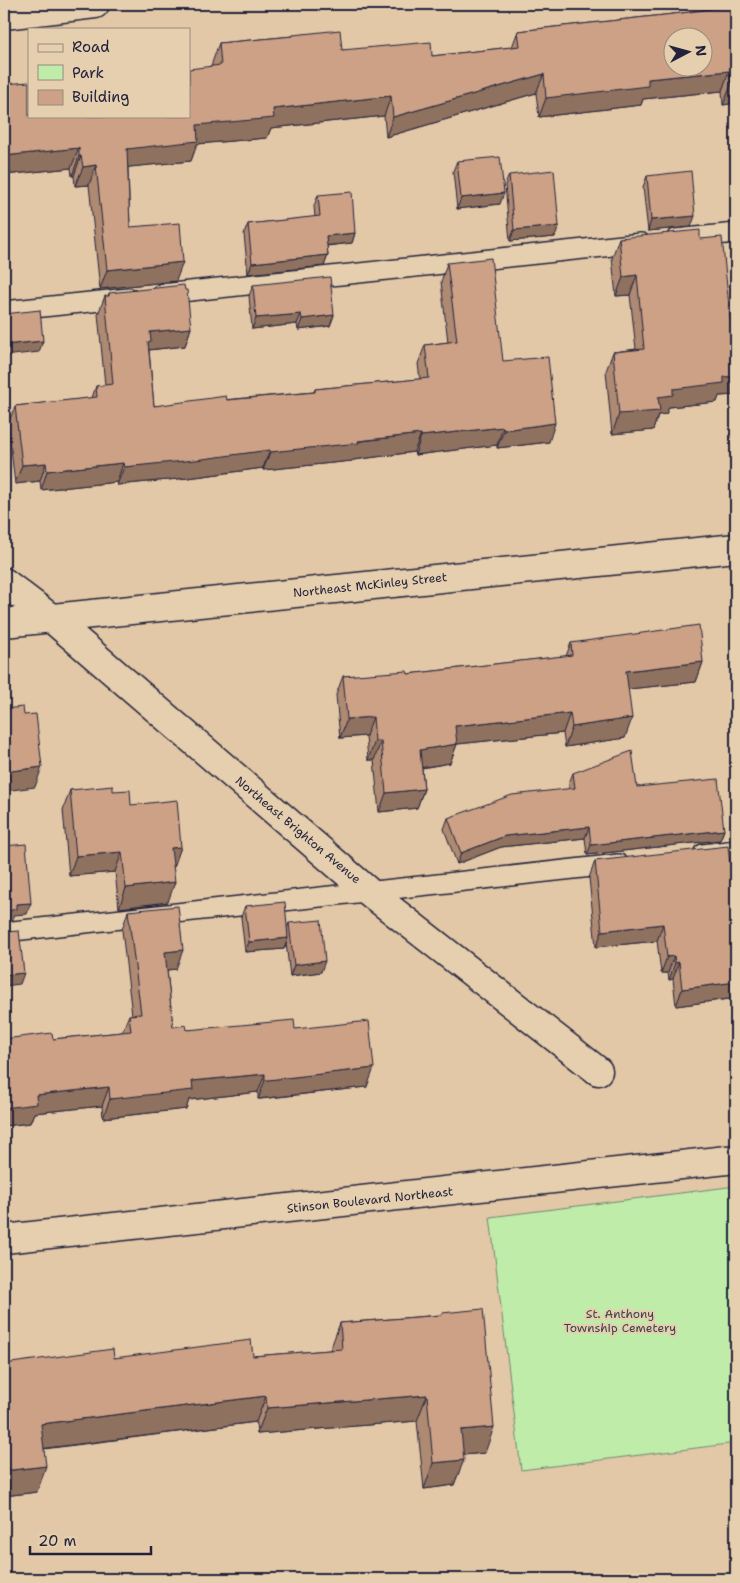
<svg xmlns="http://www.w3.org/2000/svg" width="740" height="1583" font-family="'Shantell Sans',sans-serif">
  <rect width="100%" height="100%" fill="#e3c8a7"/>
  <filter id="ink" filterUnits="userSpaceOnUse"><feTurbulence type="fractalNoise" baseFrequency=".02" numOctaves="2"/><feDisplacementMap in="SourceGraphic" scale="10" xChannelSelector="R" yChannelSelector="G"/><feConvolveMatrix kernelMatrix="1 2 1 2 8 2 1 2 1" color-interpolation-filters="sRGB"/></filter>
  <g filter="url(#ink)">
    <!-- green -->
    <polygon fill="#bfeca9" stroke="#708772" points="736,1186 736,1443 521,1470 490,1217"/>
    <g fill="none" stroke-linecap="round" stroke-linejoin="round">
      <!-- lane casing -->
      <g stroke="#22223b" stroke-width="22">
        <g id="lane">
          <polyline points="676,239 736,233"/>
          <polyline points="162,294 641,243"/>
          <polyline points="4,311 129,298"/>
          <polyline points="703,854 736,850"/>
          <polyline points="4,932 619,864"/>
        </g>
      </g>
      <!-- street casing -->
      <g stroke="#22223b" stroke-width="31">
        <g id="street">
          <polyline points="4,15 95,4"/>
          <polyline points="4,582 51,618 369,892 598,1071"/>
          <polyline points="4,623 736,548"/>
        </g>
      </g>
      <!-- secondary casing -->
      <g stroke="#22223b" stroke-width="31">
        <polyline id="secondary" points="4,1239 736,1159"/>
      </g>
      <!-- lane -->
      <use href="#lane" stroke="#e5cfae" stroke-width="19"/>
      <!-- street -->
      <use href="#street" stroke="#e5cfae" stroke-width="28"/>
      <!-- secondary -->
      <use href="#secondary" stroke="#e5cfae" stroke-width="28"/>
    </g>
    <!-- wall -->
    <g fill="#af8a73" stroke="#22223b">
      <polygon points="724,5 736,103 723,105 722,91 643,99 641,105 539,117 536,93 386,137 384,116 271,128 267,138 197,144 191,161 128,167 130,227 176,281 100,289 89,185 75,186 74,176 72,176 71,168 4,175 4,84 29,116 212,66 212,63 219,43 293,36 293,35 342,50 432,56 512,47 518,31 682,13 723,7"/>
      <polygon points="457,161 500,204 457,209 453,171"/>
      <polygon points="509,175 555,237 510,241 505,185"/>
      <polygon points="647,176 691,227 648,231 643,187"/>
      <polygon points="318,195 355,233 352,243 327,246 328,255 324,266 248,274 244,234 248,224 315,217 314,206"/>
      <polygon points="619,238 700,239 731,326 736,326 736,395 719,396 717,402 669,407 666,414 658,415 653,430 612,434 606,371 613,352 636,349 630,295 616,296 612,258"/>
      <polygon points="447,263 549,442 497,448 497,445 415,455 414,452 353,460 352,461 263,470 263,468 188,478 117,485 117,482 41,490 40,481 15,484 8,424 15,406 92,398 96,386 105,385 98,314 105,296 108,296 109,293 191,328 185,346 149,350 154,406 314,392 315,389 420,379 418,364 425,345 448,342 441,282"/>
      <polygon points="253,285 334,315 330,326 298,330 297,324 252,329 249,296"/>
      <polygon points="571,643 703,662 696,682 628,689 625,738 565,747 563,733 457,744 450,763 422,768 424,789 417,808 379,812 374,760 368,760 366,736 340,738 336,695 343,676 408,674 566,656"/>
      <polygon points="573,773 637,787 724,830 720,840 587,855 585,838 501,847 457,864 444,829 448,818 569,789 569,783"/>
      <polygon points="70,790 113,791 131,805 181,847 173,867 168,902 119,908 115,872 69,876 63,810"/>
      <polygon points="595,861 730,864 736,863 736,998 676,1006 673,979 669,980 668,973 661,973 657,941 596,947 589,878"/>
      <polygon points="245,906 287,928 289,923 321,972 290,976 286,943 284,949 245,952 241,917"/>
      <polygon points="128,911 176,969 167,970 173,1027 187,1030 295,1029 367,1087 261,1099 258,1099 258,1092 189,1100 186,1109 103,1118 102,1106 34,1113 30,1123 4,1126 4,1039 53,1039 122,1032 129,1015 132,1015 122,930"/>
      <polygon points="442,1313 485,1453 463,1455 454,1485 424,1489 417,1421 257,1434 256,1422 44,1449 37,1492 4,1496 4,1364 114,1358 253,1356 330,1350 340,1323 441,1315"/>
    </g>
    <!-- shaded-wall -->
    <g fill="#8f715e" stroke="#22223b">
      <polygon points="729,71 722,91 643,99 641,105 539,117 546,98 648,79"/>
      <polygon points="544,74 536,93 386,137 393,117"/>
      <polygon points="736,84 736,103 723,105 731,85"/>
      <polygon points="391,96 384,116 271,128 267,138 197,144 191,161 120,168 127,149 197,125 273,109"/>
      <polygon points="79,148 71,168 4,175 4,156"/>
      <polygon points="79,156 81,156 74,176 72,176"/>
      <polygon points="96,165 89,185 75,186 83,167"/>
      <polygon points="504,193 500,204 457,209 461,198"/>
      <polygon points="695,216 691,227 648,231 651,220"/>
      <polygon points="559,226 555,237 510,241 514,230"/>
      <polygon points="355,233 352,243 322,246 326,236"/>
      <polygon points="328,255 324,266 248,274 252,263"/>
      <polygon points="183,262 176,281 100,289 107,270"/>
      <polygon points="637,275 630,295 616,296 623,277"/>
      <polygon points="301,314 297,324 252,329 256,318"/>
      <polygon points="334,315 330,326 298,330 302,319"/>
      <polygon points="191,328 185,346 147,350 150,332"/>
      <polygon points="43,341 39,352 4,356 4,345"/>
      <polygon points="736,376 736,395 719,396 717,402 669,407 666,414 658,415 653,430 612,434 619,414 658,397 673,389 724,377"/>
      <polygon points="555,423 549,442 497,448 504,430"/>
      <polygon points="503,427 497,445 415,455 421,436"/>
      <polygon points="421,434 414,452 353,460 352,461 263,470 270,452"/>
      <polygon points="270,450 263,468 188,478 117,485 124,467"/>
      <polygon points="46,463 40,481 15,484 22,465"/>
      <polygon points="123,463 117,482 41,490 47,471"/>
      <polygon points="703,662 696,682 619,690 626,671"/>
      <polygon points="570,713 563,733 448,745 455,726"/>
      <polygon points="373,717 366,736 340,738 347,719"/>
      <polygon points="632,718 625,738 565,747 572,727"/>
      <polygon points="375,741 381,741 374,760 368,760"/>
      <polygon points="457,744 450,763 413,769 420,750"/>
      <polygon points="42,767 35,787 4,791 4,772"/>
      <polygon points="424,789 417,808 379,812 386,793"/>
      <polygon points="589,827 585,838 501,847 457,864 461,853 505,836"/>
      <polygon points="724,830 720,840 587,855 591,845"/>
      <polygon points="181,847 174,867 164,868 171,848"/>
      <polygon points="122,852 115,872 69,876 76,856"/>
      <polygon points="175,882 168,902 119,908 126,888"/>
      <polygon points="31,903 27,914 14,915 13,920 4,922 4,912 16,904"/>
      <polygon points="663,924 657,941 596,947 602,931"/>
      <polygon points="288,938 284,949 245,952 249,942"/>
      <polygon points="183,950 176,969 158,971 165,952"/>
      <polygon points="674,956 668,973 661,973 667,957"/>
      <polygon points="325,961 321,972 290,976 294,965"/>
      <polygon points="679,962 673,979 669,980 675,963"/>
      <polygon points="24,973 20,984 4,986 4,975"/>
      <polygon points="736,982 736,998 676,1006 682,989"/>
      <polygon points="374,1068 367,1087 258,1099 265,1080"/>
      <polygon points="265,1074 258,1092 189,1100 186,1109 103,1118 110,1099 192,1081"/>
      <polygon points="109,1087 102,1106 34,1113 30,1123 4,1126 4,1108 36,1095"/>
      <polygon points="427,1395 417,1421 257,1434 267,1408"/>
      <polygon points="266,1396 256,1422 31,1450 41,1424"/>
      <polygon points="494,1427 485,1453 452,1456 461,1430"/>
      <polygon points="464,1460 454,1485 424,1489 433,1463"/>
      <polygon points="46,1466 37,1492 4,1496 4,1471"/>
    </g>
    <!-- building -->
    <g fill="#cca186" stroke="#22223b" fill-rule="evenodd">
      <path d="M 736,4 L 736,84 L 731,85 L 729,71 L 648,79 L 648,86 L 546,98 L 544,74 L 393,117 L 391,96 L 273,109 L 274,118 L 197,125 L 198,141 L 127,149 L 130,227 L 180,223 L 183,262 L 107,270 L 96,165 L 83,167 L 81,156 L 79,156 L 79,148 L 4,156 L 4,84 L 29,82 L 29,116 L 189,116 L 189,69 L 221,65 L 219,43 L 293,36 L 293,35 L 340,30 L 342,50 L 431,42 L 432,56 L 520,46 L 518,31 L 682,13 L 724,7 L 724,5 ZM 672,38 L 702,38 L 702,68 L 672,68 Z"/>
      <polygon points="500,157 504,193 461,198 457,161"/>
      <polygon points="554,170 559,226 514,230 509,175"/>
      <polygon points="691,171 695,216 651,220 647,176"/>
      <polygon points="352,192 355,233 326,236 328,255 252,263 248,224 320,216 318,195"/>
      <polygon points="700,230 700,239 722,237 731,326 736,326 736,376 724,377 724,383 673,389 673,395 658,397 660,411 619,414 613,352 644,349 637,275 623,277 619,238"/>
      <polygon points="491,258 503,361 548,357 555,423 504,430 503,427 421,436 421,434 358,441 359,443 270,452 270,450 195,460 124,467 123,463 47,471 46,463 22,465 15,406 97,397 96,386 113,384 105,296 109,296 109,293 184,285 185,290 187,290 191,328 150,332 151,341 148,342 154,406 226,396 227,400 315,392 315,389 429,378 425,345 457,341 447,263"/>
      <polygon points="330,277 334,315 302,319 301,314 256,318 253,285"/>
      <polygon points="40,310 43,341 4,345 4,314"/>
      <polygon points="699,625 703,662 626,671 632,718 572,727 570,713 455,726 457,744 420,750 424,789 386,793 381,741 375,741 373,717 347,719 343,676 407,671 408,674 572,655 571,643"/>
      <polygon points="23,707 24,715 36,714 42,767 4,772 4,709"/>
      <polygon points="632,751 637,787 718,779 724,830 591,845 589,827 505,836 461,853 448,818 512,795 575,788 573,773"/>
      <polygon points="113,786 113,791 130,790 131,805 177,800 181,847 171,848 175,882 126,888 122,852 76,856 70,790"/>
      <polygon points="26,844 31,903 16,904 16,909 4,912 4,846"/>
      <polygon points="728,846 730,864 736,863 736,982 682,989 679,962 675,963 674,956 667,957 663,924 602,931 595,861"/>
      <polygon points="285,902 288,938 249,942 245,906"/>
      <polygon points="178,906 183,950 165,952 173,1027 186,1025 187,1030 294,1020 295,1029 369,1021 374,1068 268,1080 265,1080 265,1074 192,1081 193,1090 110,1099 109,1087 36,1095 37,1104 4,1108 4,1039 52,1033 53,1039 131,1031 129,1015 141,1014 128,911"/>
      <polygon points="321,920 325,961 294,965 289,923"/>
      <polygon points="19,931 24,973 4,975 4,932"/>
      <polygon points="483,1309 494,1427 461,1430 464,1460 433,1463 427,1395 267,1408 266,1396 41,1424 46,1466 4,1471 4,1364 113,1349 114,1358 251,1340 253,1356 342,1349 340,1323 442,1315 442,1313"/>
    </g>
  </g>
  <g text-anchor="middle" stroke-width="4" stroke-linejoin="round" paint-order="stroke">
    <!-- street labels -->
    <g font-size="12" fill="#22223b" stroke="#e5cfae">
      <text transform="translate(370 585) rotate(-6)" y="4">Northeast McKinley Street</text>
      <text transform="translate(298 830) rotate(40)" y="4">Northeast Brighton Avenue</text>
      <text transform="translate(370 1200) rotate(-6)" y="4">Stinson Boulevard Northeast</text>
    </g>
    <!-- park labels -->
    <g font-size="12" fill="#3a404c" stroke="#e5cfae">
      <text x="620" y="1318">St. Anthony<tspan x="620" dy="14">Township Cemetery</tspan></text>
    </g>
  </g>
  <!-- margin -->
  <rect width="740" height="1583" fill="none" stroke="#e5cfae" stroke-width="20"/>
  <rect x="10" y="10" width="720" height="1563" fill="none" stroke="#22223b" stroke-width="2" filter="url(#ink)"/>
  <!-- legend -->
  <rect x="28" y="28" width="162" height="90" fill="#e5cfae" stroke="#978a80"/>
  <rect x="38" y="44" width="25" height="8" fill="#e5cfae" stroke="#978a80"/>
  <text x="72" y="52" font-size="15" fill="#22223b">Road</text>
  <rect x="38" y="65" width="25" height="15" fill="#bfeca9" stroke="#978a80"/>
  <text x="72" y="78" font-size="15" fill="#22223b">Park</text>
  <rect x="38" y="90" width="25" height="15" fill="#cca186" stroke="#978a80"/>
  <text x="72" y="102" font-size="15" fill="#22223b">Building</text>
  <!-- north arrow -->
  <g transform="translate(688 52) rotate(84)"><circle r="24" fill="#e5cfae" stroke="#978a80"/>
  <path d="M0-4L9 19L0 12L-9 19Z" fill="#22223b"/>
  <text y="-8" font-size="14" font-weight="bold" text-anchor="middle" fill="#22223b">N</text>
  </g>
  <!-- scale -->
  <path d="M30 1546v8h121v-8" fill="none" stroke="#22223b" stroke-width="2.5"/>
  <text x="38" y="1546" font-size="15" fill="#22223b" stroke="#e5cfae" stroke-width="4" paint-order="stroke">20 m</text>
</svg>
